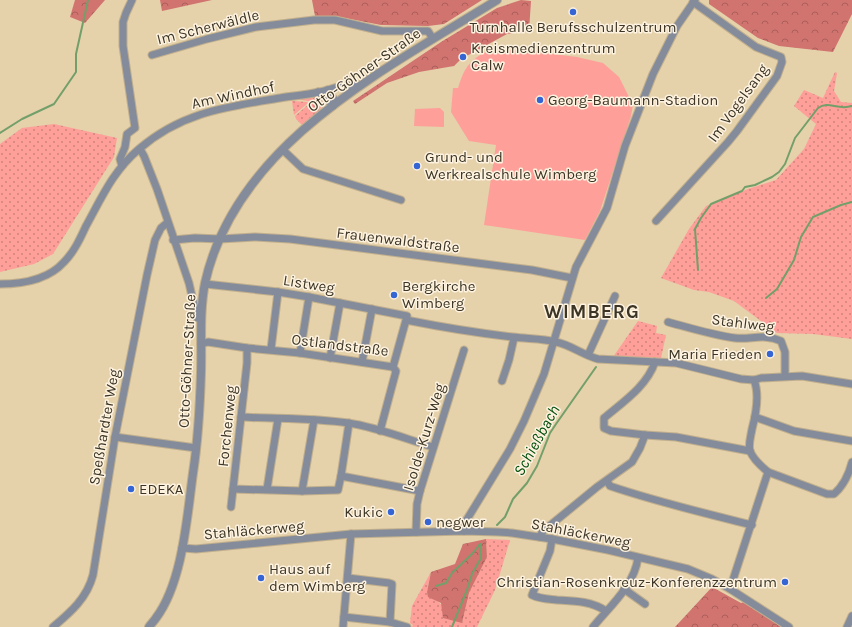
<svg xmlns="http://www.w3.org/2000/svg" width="852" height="627" font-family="Karla,sans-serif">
  <defs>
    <pattern id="grass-dots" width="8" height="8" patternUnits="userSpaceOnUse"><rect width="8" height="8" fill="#fe9f99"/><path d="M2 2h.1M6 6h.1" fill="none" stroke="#cf827d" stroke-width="1.8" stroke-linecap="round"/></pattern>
    <pattern id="forest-crowns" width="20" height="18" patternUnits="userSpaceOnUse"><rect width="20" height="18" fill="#d1736f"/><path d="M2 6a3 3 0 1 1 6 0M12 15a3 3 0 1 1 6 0" fill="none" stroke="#ab5f5b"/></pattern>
  </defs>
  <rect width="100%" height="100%" fill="#e5d1aa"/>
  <!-- grass -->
  <g fill="url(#grass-dots)">
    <polygon points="835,72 837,73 834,91 841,102 852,103 852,339 813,334 777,333 734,301 709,292 694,290 661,278 689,229 706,206 748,189 776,180 804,149 816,124 794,106 804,90 823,98"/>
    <path d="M 316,96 L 322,99 C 325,110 310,119 303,126 L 296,119 L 295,116 L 310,103 L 308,101 L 296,99 Z"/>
    <polygon points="292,101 307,102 308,103 294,115"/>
    <polygon points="54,124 117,138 114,157 53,254 34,264 0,272 0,144 22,128"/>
    <polygon points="638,321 657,326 656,333 666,335 661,358 613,357"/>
    <polygon points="486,539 510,540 495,590 477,627 412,627 413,625 410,623 412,606 431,572 427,592 462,623 469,593 487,557"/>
  </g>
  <!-- forest -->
  <g fill="url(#forest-crowns)">
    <polygon points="75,0 105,0 85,23 70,17"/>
    <polygon points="160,0 212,0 162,11"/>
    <polygon points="312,0 482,0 444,24 428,26 381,25 340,17 315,16"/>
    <polygon points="521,0 531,1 529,31 507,34 461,59 454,66 419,72 387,83 355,104 353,101 441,42 497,8"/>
    <polygon points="709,0 852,0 852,14 833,52 779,46 758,38 709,4"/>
    <polygon points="486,539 487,557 469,593 462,623 443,618 441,603 428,597 427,592 431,572 455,564 463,544"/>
    <polygon points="712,587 741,603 744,602 782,627 675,627"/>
  </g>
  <!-- pitch -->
  <g fill="#fe9f99">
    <path d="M 492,49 L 529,51 L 577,57 L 603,63 L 619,77 L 633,105 L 631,116 L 600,211 L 585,240 L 484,225 L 496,145 L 469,141 L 451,112 L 453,88 L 458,88 C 465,65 471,59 492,49 Z"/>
    <polygon points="440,108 444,112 444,127 414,126 415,109"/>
  </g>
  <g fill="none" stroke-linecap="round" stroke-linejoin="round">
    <!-- stream -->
    <g stroke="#739f6a" stroke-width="2">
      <polyline points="0,133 22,119 54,104 76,72 76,54 88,0"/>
      <path d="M 698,270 L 695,229 L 701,218 L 711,204 L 742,191 L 745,187 L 755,185 L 772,177 L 779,172 L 785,164 L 795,138 L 818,108 C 829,100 837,111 852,106"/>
      <polyline points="766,298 777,289 794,260 801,237 813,217 841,205 852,202"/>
      <polyline points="497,525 505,517 513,499 527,483 537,466 550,433 556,424 596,367"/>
      <polyline points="436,586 446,583 452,573 473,553 480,544"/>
      <polyline points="452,627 467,590 472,574 481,558 480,544"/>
    </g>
    <!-- minor casing -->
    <g stroke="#c0af8d" stroke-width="9">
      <g id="minor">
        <polyline points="152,55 207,39 256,27 314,20 335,20 382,31 428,31 433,39"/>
        <polyline points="327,90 334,99 333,106"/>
        <polyline points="318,92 325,97 333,106"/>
        <polyline points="140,149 144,156 157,189 189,283 197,318 201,318"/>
        <polyline points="283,150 303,169 401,200"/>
        <polyline points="122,166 120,159 125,147 127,134 135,128 123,46 123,22 126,13 132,0"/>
        <polyline points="656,221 728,142 737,131 777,76 782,62 781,57 756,47 693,2"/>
        <polyline points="173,240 195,238 220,239 255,237 290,239 477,263 532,270 572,278"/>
        <path d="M 0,284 C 23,284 48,280 64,262 C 74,252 80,239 86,226 C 102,197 113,171 139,149 C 182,112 226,107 280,98 C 292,96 306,95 319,92 C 333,89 346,83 360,86"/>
        <polyline points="205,284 278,292 309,297 407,316"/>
        <path d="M 668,322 C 690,328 712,335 735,338 C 751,340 763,333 781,341 L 785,352 L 785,376"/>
        <path d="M 201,344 L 208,342 L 247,348 L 300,353 L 393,367 L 406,320 C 441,327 477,333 513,337 C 527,339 542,338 556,342 C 571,345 583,355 598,359 L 676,363 L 741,379 L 754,380 L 761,378 L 802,376 L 852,384"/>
        <polyline points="271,349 278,292"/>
        <polyline points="300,353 309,297"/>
        <polyline points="588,355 615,296"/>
        <polyline points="330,358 340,303"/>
        <polyline points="362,362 372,309"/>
        <polyline points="502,381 509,360 514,338"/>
        <path d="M 241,417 C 277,419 313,418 348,423 C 377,427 406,439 433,447"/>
        <polyline points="755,417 794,431 852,441"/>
        <polyline points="380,431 396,371 393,367"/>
        <polyline points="645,435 676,437 750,451"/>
        <polyline points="115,437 196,448"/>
        <path d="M 768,472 L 827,494 L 834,494 C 843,486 849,474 852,462"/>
        <polyline points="341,476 349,423"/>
        <path d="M 607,481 L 610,486 C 657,502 704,513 752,525"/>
        <polyline points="233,489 302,491 338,490 341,476 420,491"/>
        <polyline points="267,489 278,419"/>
        <polyline points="302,491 314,420"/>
        <polyline points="231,507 247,363 247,348"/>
        <polyline points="464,531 464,524 469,516 510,449 524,421 544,374 576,267 607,208 625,146 653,74 677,26 695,0"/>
        <polyline points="416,532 417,504 420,491 464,350"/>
        <path d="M 540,537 L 542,532 L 597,487 L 632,462 L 640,448 L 645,435 L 611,431 L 604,428 L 604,418 C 623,402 647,386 655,362"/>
        <path d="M 552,539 L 550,551 L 532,595 C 540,599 548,599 557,600 C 574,601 591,601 606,611"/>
        <polyline points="182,548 196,549 351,534 464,531 498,532 512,533 552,539 608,550 688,569 712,579 730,589 789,627"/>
        <polyline points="348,578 389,583 392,584 390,622"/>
        <polyline points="624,589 645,604"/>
        <path d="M 730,589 L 768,472 C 762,467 753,459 750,451 C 748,444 751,436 752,429 C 756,414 760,395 754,380"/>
        <polyline points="344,617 390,622 407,627"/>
        <path d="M 53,627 C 71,612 87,598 93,575 L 115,437 L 147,275 L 155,240 L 161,228 L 167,223"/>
        <polyline points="343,627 351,534"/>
        <path d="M 593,627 C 610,606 634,586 638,558"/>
        <polyline points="847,627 852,616"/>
      </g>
    </g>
    <!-- tertiary casing -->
    <g stroke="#c0af8d" stroke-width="10">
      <path id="tertiary" d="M 149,627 C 151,624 154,621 156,618 C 183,582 187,516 193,473 C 198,440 200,406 201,372 C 202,343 199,313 205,283 C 236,143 386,69 497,0"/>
    </g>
    <!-- minor -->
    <use href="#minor" stroke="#848c9c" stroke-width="7"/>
    <!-- tertiary -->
    <use href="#tertiary" stroke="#848c9c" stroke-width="8"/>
  </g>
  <!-- markers -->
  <g fill="#3565d5" stroke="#fef3e0" stroke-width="1.5">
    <circle cx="573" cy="12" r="4"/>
    <circle cx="463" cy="57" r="4"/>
    <circle cx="540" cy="100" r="4"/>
    <circle cx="417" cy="166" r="4"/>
    <circle cx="394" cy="295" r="4"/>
    <circle cx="770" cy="354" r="4"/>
    <circle cx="131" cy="489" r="4"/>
    <circle cx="391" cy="512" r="4"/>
    <circle cx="428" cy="522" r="4"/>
    <circle cx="261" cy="578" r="4"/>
    <circle cx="785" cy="582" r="4"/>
  </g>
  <g text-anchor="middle" stroke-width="3" stroke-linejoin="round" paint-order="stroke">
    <!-- street labels -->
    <g font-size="15" fill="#3c3525" stroke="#fef3e0">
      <text transform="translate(208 27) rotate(-14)" y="5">Im Scherwäldle</text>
      <text transform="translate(364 70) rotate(-35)" y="5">Otto-Göhner-Straße</text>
      <text transform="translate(233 95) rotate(-12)" y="5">Am Windhof</text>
      <text transform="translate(738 103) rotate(-54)" y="5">Im Vogelsang</text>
      <text transform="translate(398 240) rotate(7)" y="5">Frauenwaldstraße</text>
      <text transform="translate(309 284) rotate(9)" y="5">Listweg</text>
      <text transform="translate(743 323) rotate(7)" y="5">Stahlweg</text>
      <text transform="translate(340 345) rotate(7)" y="5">Ostlandstraße</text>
      <text transform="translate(187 361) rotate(-87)" y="5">Otto-Göhner-Straße</text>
      <text transform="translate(227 426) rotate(-84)" y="5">Forchenweg</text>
      <text transform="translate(104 427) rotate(-80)" y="5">Speßhardter Weg</text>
      <text transform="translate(424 437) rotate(-73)" y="5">Isolde-Kurz-Weg</text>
      <text transform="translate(254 530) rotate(-5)" y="5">Stahläckerweg</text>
      <text transform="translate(581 533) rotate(11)" y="5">Stahläckerweg</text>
    </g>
    <!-- poi labels -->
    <g font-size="15" fill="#3c3525" stroke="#fef3e0" text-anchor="start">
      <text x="573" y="32" text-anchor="middle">Turnhalle Berufsschulzentrum</text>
      <text x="471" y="53">Kreismedienzentrum<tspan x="471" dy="17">Calw</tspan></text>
      <text x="548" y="105">Georg-Baumann-Stadion</text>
      <text x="425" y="162">Grund- und<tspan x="425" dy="17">Werkrealschule Wimberg</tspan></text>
      <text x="402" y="291">Bergkirche<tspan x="402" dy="17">Wimberg</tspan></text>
      <text x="762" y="359" text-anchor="end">Maria Frieden</text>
      <text x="139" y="494">EDEKA</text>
      <text x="383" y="517" text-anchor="end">Kukic</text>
      <text x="436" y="527">negwer</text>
      <text x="269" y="574">Haus auf<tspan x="269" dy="17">dem Wimberg</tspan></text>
      <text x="777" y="587" text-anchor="end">Christian-Rosenkreuz-Konferenzzentrum</text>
    </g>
    <!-- water labels -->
    <g font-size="16" font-style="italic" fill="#034f0c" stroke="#fef3e0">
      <text transform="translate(536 440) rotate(-61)" y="6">Schießbach</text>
    </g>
    <!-- district labels -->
    <g font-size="19" font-weight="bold" letter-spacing="1" fill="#3c3525" stroke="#fef3e0">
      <text x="592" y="318">WIMBERG</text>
    </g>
  </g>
</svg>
